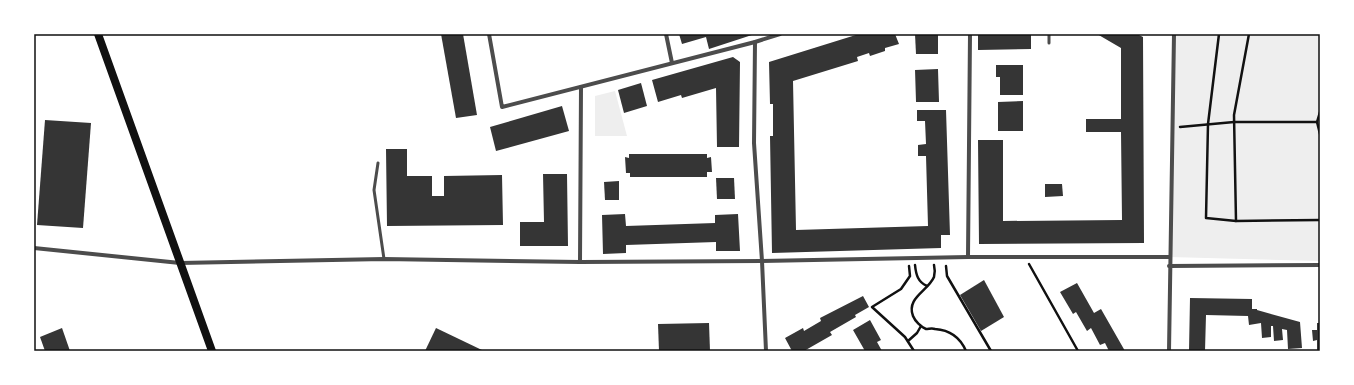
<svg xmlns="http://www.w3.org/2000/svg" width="1354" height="385" font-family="'Exo 2',sans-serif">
  <rect width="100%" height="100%" fill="#fff"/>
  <!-- green -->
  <g fill="#eee">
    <polygon points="1174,34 1320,34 1320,261 1169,257"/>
    <polygon points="615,91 627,136 595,136 595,96"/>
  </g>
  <!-- building -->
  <g fill="#353535">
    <polygon points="441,34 463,34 477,115 456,118"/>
    <polygon points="679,34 755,34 709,49 706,37 682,44"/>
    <polygon points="859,34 895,34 899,44 885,48 885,51 870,56 869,53 857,57 858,61 793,81 796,230 928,226 926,156 918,156 918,145 926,144 925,121 917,121 917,110 946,110 950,235 941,235 941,248 772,253 770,136 773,136 773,104 770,104 769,62"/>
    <polygon points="915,34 938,34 938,54 916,54"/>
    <polygon points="978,34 1031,34 1031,49 978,50"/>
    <polygon points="1097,34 1137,34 1143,37 1144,243 979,244 978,140 1003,140 1003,221 1122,220 1121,132 1086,132 1086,119 1121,119 1121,48"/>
    <polygon points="733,57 740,62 739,147 717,147 716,88 682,98 681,95 658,102 652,80"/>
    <polygon points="996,65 1023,65 1023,95 1000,95 1000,77 996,77"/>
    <polygon points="938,69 939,102 916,102 915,70"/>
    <polygon points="641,83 647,106 624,113 618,90"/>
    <polygon points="1023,101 1023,131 998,131 998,102"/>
    <polygon points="562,106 569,131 496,151 490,127"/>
    <polygon points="45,120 91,123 83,228 37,225"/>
    <polygon points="386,149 407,149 407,176 432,176 432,196 444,196 444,176 502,175 503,225 387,226"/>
    <polygon points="629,154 707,154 707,158 711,157 712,172 707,172 707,177 630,177 630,173 626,173 625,157 629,158"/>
    <polygon points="543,174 567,174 568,246 520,246 520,222 544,222"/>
    <polygon points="716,178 734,178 735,199 717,199"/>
    <polygon points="619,181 619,200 605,200 604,182"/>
    <polygon points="1045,184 1062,184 1063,196 1045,197"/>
    <polygon points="625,214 626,226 715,223 715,215 738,214 740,251 716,251 716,242 626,245 626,253 603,254 602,215"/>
    <polygon points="984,280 1004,317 981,331 960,295"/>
    <polygon points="1077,283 1094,313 1101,309 1125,351 1109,351 1105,343 1100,345 1091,328 1087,331 1076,312 1073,314 1060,292"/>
    <polygon points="863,296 869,307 855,315 856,317 830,332 832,335 804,351 792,351 785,338 803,328 804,331 821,321 820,318"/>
    <polygon points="1190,298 1252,299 1252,309 1257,309 1257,310 1300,322 1302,348 1288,349 1287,330 1282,329 1283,340 1274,341 1273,326 1271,326 1271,337 1262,338 1261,323 1249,325 1248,316 1206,315 1205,351 1189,351"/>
    <polygon points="870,320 881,340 877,342 882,351 865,351 853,330"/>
    <polygon points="709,323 710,351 659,351 658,324"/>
    <polygon points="1317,323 1320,323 1320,351 1317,351 1317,340 1313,341 1312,330 1317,330"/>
    <polygon points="62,328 70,351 45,351 40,337"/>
    <polygon points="436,328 484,351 425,351"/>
  </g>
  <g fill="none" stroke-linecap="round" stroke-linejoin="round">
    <!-- path -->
    <g stroke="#111" stroke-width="2.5">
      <polyline points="1219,34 1208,124 1206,218 1236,221"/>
      <polyline points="1249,34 1234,115 1236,221 1320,220"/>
      <polyline points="1320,112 1317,122 1320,134"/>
      <polyline points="1180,127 1234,122 1317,122"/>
      <polyline points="1029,264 1078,351"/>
      <path d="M 915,265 C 916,275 918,282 927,286"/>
      <path d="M 934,265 C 935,269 935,273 934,277 C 928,291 906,298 913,316 C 915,321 921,327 926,329 C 929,329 932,328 935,329 C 950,330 960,337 966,351"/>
      <polyline points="909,266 910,276 901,289 872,307 905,337 914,351"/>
      <polyline points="946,266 947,276 991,351"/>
      <polyline points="908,341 917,333 921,326"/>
    </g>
    <!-- service -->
    <g stroke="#4c4c4c" stroke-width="3">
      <polyline points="1049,34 1049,43"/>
      <polyline points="378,163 374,190 384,259"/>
    </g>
    <!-- minor -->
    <g stroke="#4c4c4c" stroke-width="4">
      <polyline points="489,34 502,107 755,42 780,34"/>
      <polyline points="666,34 672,63"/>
      <polyline points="755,42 754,143 762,261 766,351"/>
      <polyline points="34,248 180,263 384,259 580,262 762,261 968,257 1169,257"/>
      <polyline points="968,257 970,34"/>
      <polyline points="580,262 581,87"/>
      <polyline points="1169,266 1320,265"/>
      <polyline points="1169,351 1174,34"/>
    </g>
    <!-- secondary -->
    <polyline stroke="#111" stroke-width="8" points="98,34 212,351"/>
  </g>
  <!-- border -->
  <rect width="1354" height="385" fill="none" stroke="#ffffff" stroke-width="70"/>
  <rect x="35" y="35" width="1284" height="315" fill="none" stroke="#111" stroke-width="1.5"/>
</svg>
